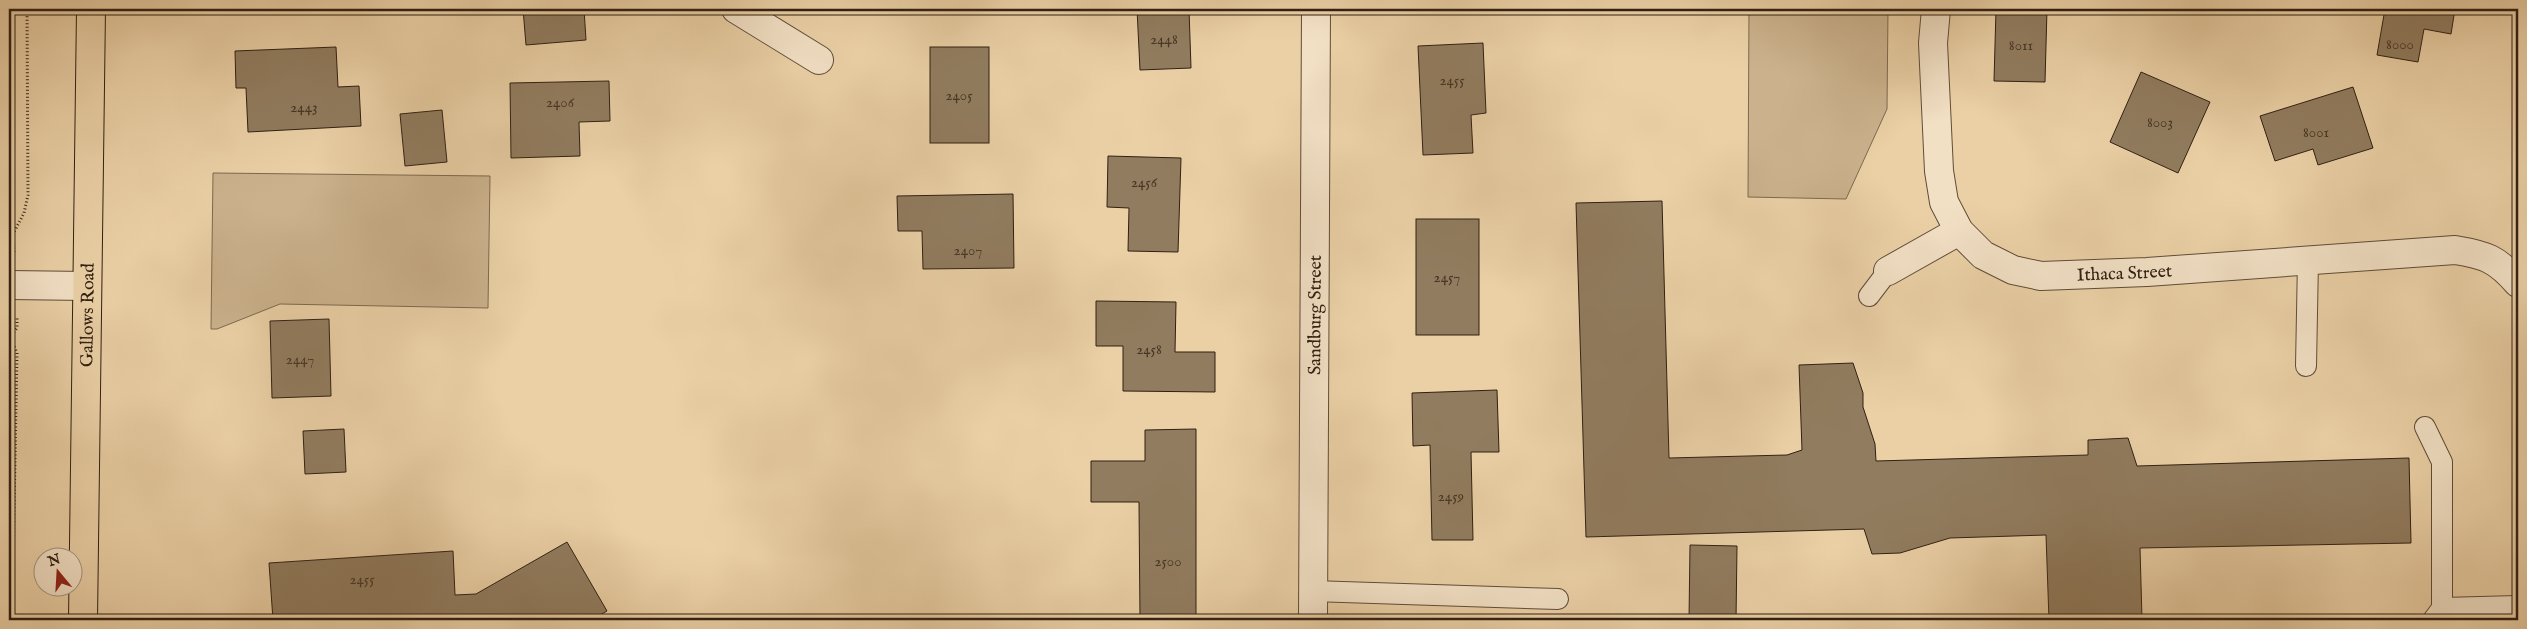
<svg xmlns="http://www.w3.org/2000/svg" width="2527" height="629" font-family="'IM FELL English',serif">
  <rect width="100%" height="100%" fill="#ebd0a6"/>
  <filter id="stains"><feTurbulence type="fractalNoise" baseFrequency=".004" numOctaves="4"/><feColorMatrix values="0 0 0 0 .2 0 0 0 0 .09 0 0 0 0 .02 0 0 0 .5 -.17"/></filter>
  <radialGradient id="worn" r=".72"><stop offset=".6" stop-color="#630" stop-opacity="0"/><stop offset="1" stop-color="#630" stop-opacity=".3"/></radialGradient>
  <!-- green -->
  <g fill="#cbb28d" stroke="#7e6950">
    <polygon points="1749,9 1888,9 1887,109 1846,199 1748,197"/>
    <polygon points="213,173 490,176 488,308 280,304 217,329 211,329"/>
  </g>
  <!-- building -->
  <g fill="#917c5f" stroke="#302013">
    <polygon points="523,9 584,9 586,40 526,45"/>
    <polygon points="1137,9 1189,9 1191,68 1140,70"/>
    <polygon points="1996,9 2047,9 2045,82 1994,81"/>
    <polygon points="2385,9 2455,9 2451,34 2424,29 2418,62 2377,55"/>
    <polygon points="1483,43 1486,113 1471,115 1473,153 1423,155 1418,46"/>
    <polygon points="336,47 338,87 359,86 361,126 248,132 246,88 236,88 235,51"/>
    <rect x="930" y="47" width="59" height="96"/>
    <polygon points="2141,72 2210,102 2178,173 2110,142"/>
    <polygon points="609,81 610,121 579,122 580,156 511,158 510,83"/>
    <polygon points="2353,87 2373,148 2318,165 2313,149 2275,161 2260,116"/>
    <polygon points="442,110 447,162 405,166 400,114"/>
    <polygon points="1108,156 1181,158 1178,252 1128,251 1129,208 1107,207"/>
    <polygon points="1013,194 1014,268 923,269 922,231 898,231 897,196"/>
    <polygon points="1662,201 1669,458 1787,455 1802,450 1799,365 1853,363 1863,393 1863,407 1875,444 1876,461 2088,455 2088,440 2128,438 2137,466 2409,458 2411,543 2140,548 2142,620 2049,620 2046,535 1950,538 1900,553 1872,554 1864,529 1586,537 1576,203"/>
    <rect x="1416" y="219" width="63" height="116"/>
    <polygon points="1096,301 1176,302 1175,352 1215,352 1215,392 1123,391 1123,346 1096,346"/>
    <polygon points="329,319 331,396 272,398 270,321"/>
    <polygon points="1497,390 1499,452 1471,452 1473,540 1432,540 1430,445 1413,446 1412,393"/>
    <polygon points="344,429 346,472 305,474 303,431"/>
    <polygon points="1196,429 1196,619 1214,620 1140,620 1139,502 1091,502 1091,461 1145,461 1145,430"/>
    <polygon points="567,542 607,611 591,620 273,620 269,563 453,551 455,595 476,594"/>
    <polygon points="1690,545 1737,546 1736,620 1689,620"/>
  </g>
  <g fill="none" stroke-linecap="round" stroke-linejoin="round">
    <!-- service casing -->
    <g stroke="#5f4c38" stroke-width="22">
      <g id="service">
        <polyline points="1869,296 1888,271"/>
        <polyline points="2306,366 2308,260"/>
        <polyline points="2425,427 2442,462 2442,608"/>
        <polyline points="1312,591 1558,599"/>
        <polyline points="2433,620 2442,608 2518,606"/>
      </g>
    </g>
    <!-- minor casing -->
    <g stroke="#5f4c38" stroke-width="30">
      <g id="minor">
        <polyline points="736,9 819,60"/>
        <path id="s1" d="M 1936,9 L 1933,43 L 1939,171 L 1944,202 L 1959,231 L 1983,255 L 2013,270 L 2041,276 L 2147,272 L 2455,250 C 2486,255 2497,259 2518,283"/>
        <polyline points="1888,271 1959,231"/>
        <polyline points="9,285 87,286"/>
        <path id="s2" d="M 1313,620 L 1316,9"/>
      </g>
    </g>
    <!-- primary casing -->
    <g stroke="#302013" stroke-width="30">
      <g id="primary">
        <path id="s3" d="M 83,620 L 91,9"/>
      </g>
    </g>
    <!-- path -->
    <g stroke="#302013" stroke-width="3" stroke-dasharray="1 2.5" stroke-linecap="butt">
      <polyline points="14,252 13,234 24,213 28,195 27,9"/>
      <polyline points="12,620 17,353 10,337 17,328 17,318"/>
    </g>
    <!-- service -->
    <use href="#service" stroke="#f2e0c5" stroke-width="20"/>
    <!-- minor -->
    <use href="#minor" stroke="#f2e0c5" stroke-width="28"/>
    <!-- primary -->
    <use href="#primary" stroke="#ebd0a6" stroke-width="28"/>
  </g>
  <g text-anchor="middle" stroke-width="4" stroke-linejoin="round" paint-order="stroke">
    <!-- number labels -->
    <g font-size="15" fill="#483726">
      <text x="1164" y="44">2448</text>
      <text x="2400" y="49">8000</text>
      <text x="2021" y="50">8011</text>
      <text x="1452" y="85">2455</text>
      <text x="959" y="100">2405</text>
      <text x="560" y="107">2406</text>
      <text x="304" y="112">2443</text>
      <text x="2160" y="127">8003</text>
      <text x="2316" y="137">8001</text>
      <text x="1144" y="187">2456</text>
      <text x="968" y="255">2407</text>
      <text x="1447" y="282">2457</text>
      <text x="1149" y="354">2458</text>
      <text x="300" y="364">2447</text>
      <text x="1451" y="501">2459</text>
      <text x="1168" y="566">2500</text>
      <text x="362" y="584">2455</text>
    </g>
    <!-- street labels -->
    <g font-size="18" fill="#302013" stroke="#f2e0c5">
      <text dy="6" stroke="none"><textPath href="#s1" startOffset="406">Ithaca Street</textPath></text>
      <text dy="6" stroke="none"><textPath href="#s3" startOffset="305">Gallows Road</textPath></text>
      <text dy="6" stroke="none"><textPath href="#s2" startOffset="305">Sandburg Street</textPath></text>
    </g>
  </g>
  <!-- margin -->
  <rect width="2527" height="629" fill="none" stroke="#ebd0a6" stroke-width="30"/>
  <rect x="10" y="10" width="2507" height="609" fill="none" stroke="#302013" stroke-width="2.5"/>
  <rect x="15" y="15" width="2497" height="599" fill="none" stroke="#302013"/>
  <!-- north arrow -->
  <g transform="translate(58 572) rotate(342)"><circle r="24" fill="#f2e0c5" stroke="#a4937e"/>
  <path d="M0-4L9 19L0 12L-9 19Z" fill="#8f2418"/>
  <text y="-8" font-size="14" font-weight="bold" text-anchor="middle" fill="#302013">N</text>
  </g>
  <rect width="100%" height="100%" filter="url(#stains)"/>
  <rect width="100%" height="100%" fill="url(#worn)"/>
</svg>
